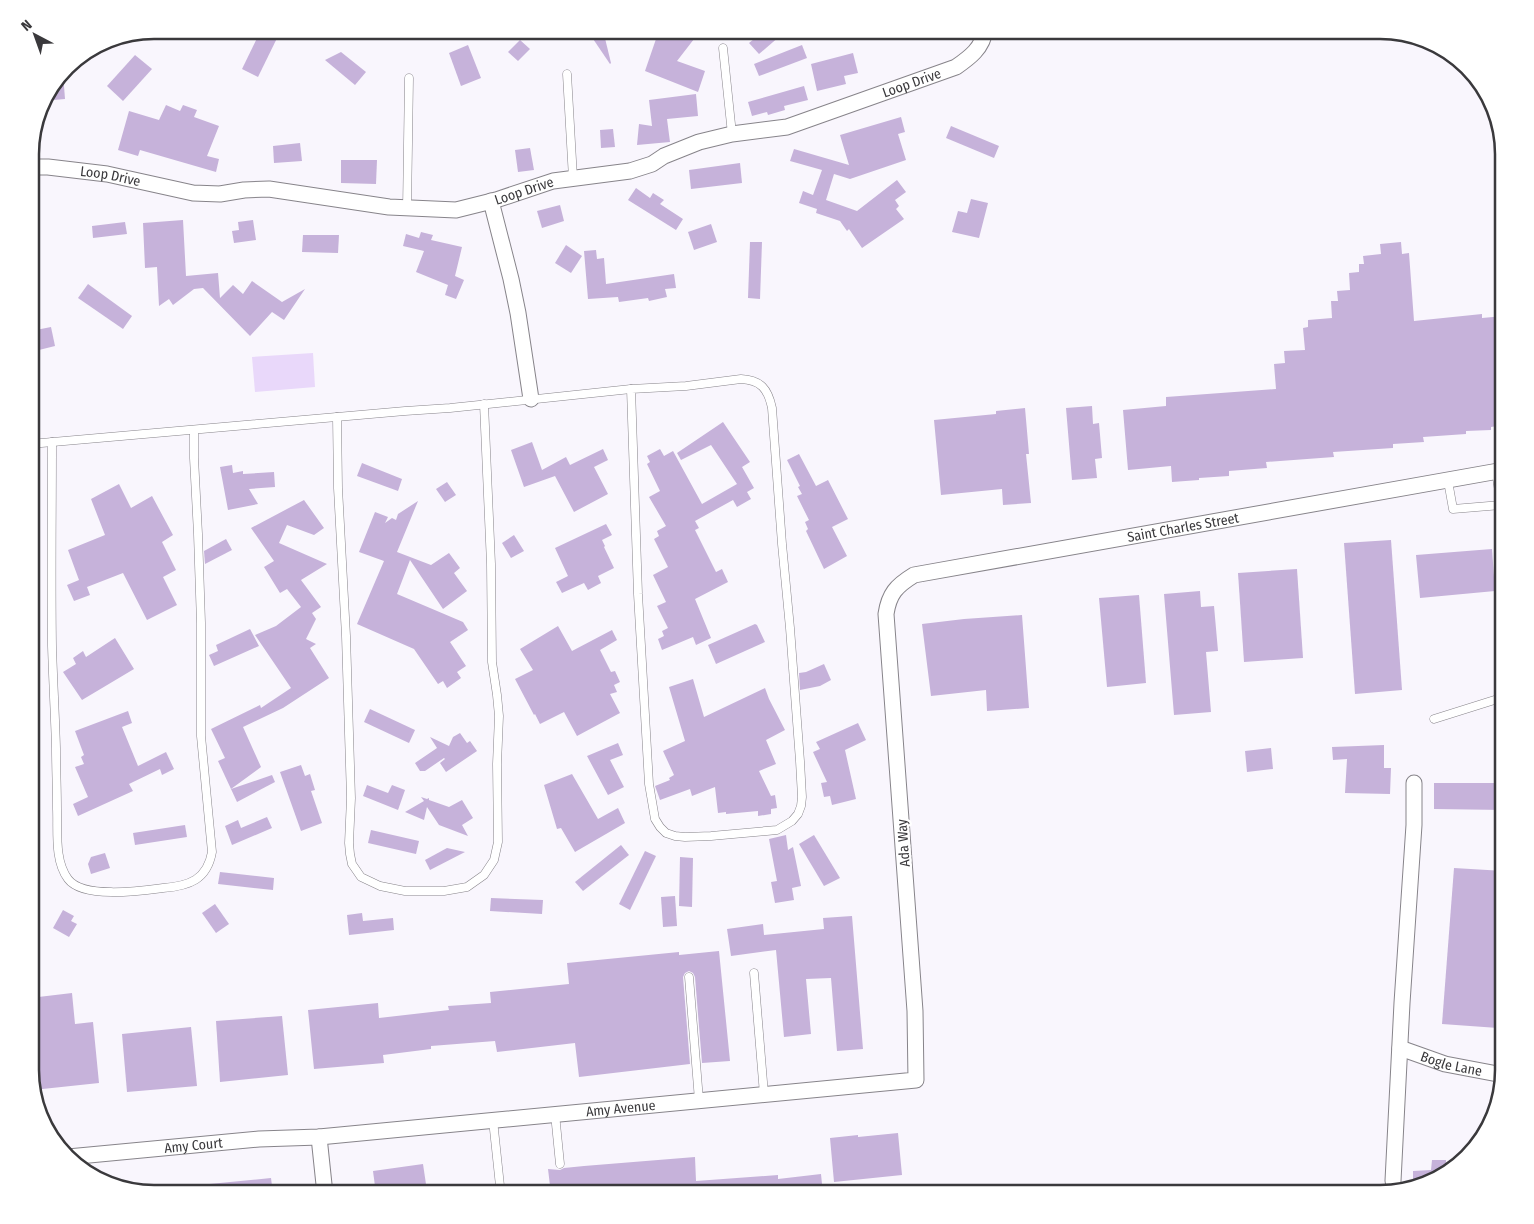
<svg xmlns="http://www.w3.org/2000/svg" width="1534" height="1224" font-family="'Fira Sans Condensed',sans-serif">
  <rect width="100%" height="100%" fill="#f9f6fd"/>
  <!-- green -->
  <polygon fill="#e9d8fa" points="313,353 315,387 255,392 252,357"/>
  <!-- building -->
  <g fill="#c6b2da">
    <polygon points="261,30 281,30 258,77 242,69"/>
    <polygon points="587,30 603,30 611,63 610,64"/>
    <polygon points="663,30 701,30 677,61 705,71 698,92 645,71 656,39"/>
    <polygon points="765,30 787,30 759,54 749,43"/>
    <polygon points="520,40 530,49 518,61 508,52"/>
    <polygon points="468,45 481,78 461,86 449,53"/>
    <polygon points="802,45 807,58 759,76 754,64"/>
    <polygon points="341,52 366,72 355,85 325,60"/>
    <polygon points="853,53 858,73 844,76 846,84 817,91 811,64"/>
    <polygon points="135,55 152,69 123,101 107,86"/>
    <polygon points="63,73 65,99 42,101 43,99"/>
    <polygon points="804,86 808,100 784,106 785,110 768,115 767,112 752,116 748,102"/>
    <polygon points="696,94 698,116 667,119 670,142 637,145 639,124 652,126 649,100"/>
    <polygon points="166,105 180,111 183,105 197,110 194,117 219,126 207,156 219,159 216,172 140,150 138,156 118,150 129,111 159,120"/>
    <polygon points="901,117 905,132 898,134 906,160 850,179 834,174 826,200 857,211 897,180 906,192 895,200 899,206 896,209 904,219 862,248 849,229 847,231 840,221 816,213 817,209 799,203 803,191 813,195 822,170 790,161 794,149 849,165 840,135"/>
    <polygon points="951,126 999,146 994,158 946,138"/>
    <polygon points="613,129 615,147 601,148 600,130"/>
    <polygon points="300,143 302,161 274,163 273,146"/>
    <polygon points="530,148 534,170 518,172 515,150"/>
    <polygon points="341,160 377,160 376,184 341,183"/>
    <polygon points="740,163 742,183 691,189 689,170"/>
    <polygon points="636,188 650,198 653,193 664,200 660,204 683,219 676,230 628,200"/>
    <polygon points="971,199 988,203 979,238 952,232 958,211 967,213"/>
    <polygon points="560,205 564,221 542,228 537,211"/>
    <polygon points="183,220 186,276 218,273 220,298 233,285 243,294 252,281 282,302 305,289 284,320 272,312 250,336 203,288 194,289 173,305 169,299 159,306 157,267 145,268 143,223"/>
    <polygon points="253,220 256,240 234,243 232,231 239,230 238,222"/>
    <polygon points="125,222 127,234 93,238 92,226"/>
    <polygon points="711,224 717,242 694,250 688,232"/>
    <polygon points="421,232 433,235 431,240 462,247 455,276 464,280 456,299 445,295 448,285 416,272 424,251 403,246 406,234 419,238"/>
    <polygon points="303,235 339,235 338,253 302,252"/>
    <polygon points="750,242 762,242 760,299 748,298"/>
    <polygon points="1401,242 1402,254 1409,253 1414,321 1482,314 1482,318 1504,316 1504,425 1491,427 1491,430 1466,431 1466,434 1423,437 1424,442 1393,444 1393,448 1333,452 1334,457 1266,462 1267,468 1229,471 1229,476 1199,478 1199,480 1172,482 1171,466 1128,470 1123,410 1166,406 1166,397 1276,389 1274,364 1285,363 1284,351 1305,350 1303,328 1308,327 1308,320 1332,318 1331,301 1338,301 1337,291 1350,290 1349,273 1359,272 1359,264 1364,264 1363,256 1381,254 1380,244"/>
    <polygon points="566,245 582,256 571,273 555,263"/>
    <polygon points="596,250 597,259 604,258 606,284 674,274 676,288 665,289 667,297 649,301 648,298 619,302 618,297 588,299 584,251"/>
    <polygon points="88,284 132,316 123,329 78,298"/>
    <polygon points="51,327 55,346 35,351 31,331"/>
    <polygon points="1092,406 1093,424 1099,423 1102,458 1095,459 1097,478 1072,480 1066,408"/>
    <polygon points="1025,408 1029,454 1026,454 1031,503 1003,505 1002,489 941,495 934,420 996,414 996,411"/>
    <polygon points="723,422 750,462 742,467 754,488 747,492 751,499 737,507 733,500 695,521 699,528 695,530 716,572 722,569 728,582 695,599 711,638 696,645 693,637 662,650 658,639 664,636 662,631 668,628 657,606 666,602 653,575 668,567 654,539 659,536 657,531 666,526 649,497 660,491 647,464 650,462 647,456 660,449 664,456 673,451 702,504 737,484 711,445 681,460 677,453"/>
    <polygon points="532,442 542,470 566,457 570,465 603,449 608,460 594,467 608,494 574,512 555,476 524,487 511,450"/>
    <polygon points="799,454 816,486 828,480 848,519 832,527 847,556 824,569 806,531 808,529 805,522 809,520 797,496 802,494 798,487 800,486 787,460"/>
    <polygon points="362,463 402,479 398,491 357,476"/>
    <polygon points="232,465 233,473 243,471 243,474 274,472 275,487 249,489 258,504 228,510 220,467"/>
    <polygon points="447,482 456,495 445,502 436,489"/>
    <polygon points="119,484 131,508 152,496 173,535 162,542 176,570 163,577 177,605 147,620 123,573 87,587 90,595 74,601 67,585 79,580 68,550 105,535 91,499"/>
    <polygon points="304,500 324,528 314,535 287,525 279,543 327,564 301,580 321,607 312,613 316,619 306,639 316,644 310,648 329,678 283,708 243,727 261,767 231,789 218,761 225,758 211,729 260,705 261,708 291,688 255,635 276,626 301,607 287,589 280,593 264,567 274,561 251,528"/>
    <polygon points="418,501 397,552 431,565 449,553 460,568 454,573 467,591 443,609 410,560 397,594 463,622 468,630 450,642 466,666 457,672 461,678 447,688 443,681 438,684 414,649 357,624 384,561 359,552 375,512 388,517 385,523 392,518 396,520 398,514"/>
    <polygon points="606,524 612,535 602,540 605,546 604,547 614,568 598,576 601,583 588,590 584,583 562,593 556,582 568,576 555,548"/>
    <polygon points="514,535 524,551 511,558 502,543"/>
    <polygon points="226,539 232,550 205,564 204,551"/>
    <polygon points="1391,540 1402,690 1355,694 1344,543"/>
    <polygon points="1492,549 1495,591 1420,598 1416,555"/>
    <polygon points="1297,569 1303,658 1244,662 1238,573"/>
    <polygon points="1200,591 1201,607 1214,606 1218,651 1206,652 1211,712 1174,715 1164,594"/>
    <polygon points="1139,595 1146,683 1107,687 1099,598"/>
    <polygon points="1022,615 1029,708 987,711 986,690 931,696 922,624 964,619"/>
    <polygon points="755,624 757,625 765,642 716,664 708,645"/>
    <polygon points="558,626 572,651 612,630 617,640 600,650 611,672 615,671 620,682 614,685 617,692 610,694 620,713 577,736 564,712 540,724 535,714 534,715 515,679 533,670 520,649"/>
    <polygon points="250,629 259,646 214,666 209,655 218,651 216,645"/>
    <polygon points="115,638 134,669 82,700 63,672 76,664 73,658 83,651 86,657"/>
    <polygon points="824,664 831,680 820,686 800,690 799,673 806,672"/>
    <polygon points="693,679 704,717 765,688 769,699 785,730 766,740 776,764 759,771 771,796 775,795 777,808 771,809 771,814 758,816 758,811 726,814 726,812 718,813 715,787 692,796 690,789 660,800 655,786 670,780 669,778 674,775 663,751 685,741 669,687"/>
    <polygon points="370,709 415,730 409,743 364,722"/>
    <polygon points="128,711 132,723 122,727 138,766 166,752 174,769 162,775 160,769 129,784 133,791 78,816 73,804 88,797 75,767 84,764 81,757 84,755 75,731"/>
    <polygon points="858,723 866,740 845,750 856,799 832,805 830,796 824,797 821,783 827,782 813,752 820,749 816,742"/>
    <polygon points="460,733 467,743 470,741 477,751 446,772 440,763 445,759 444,758 425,771 420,771 415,763 437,748 430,737 449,746 453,737"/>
    <polygon points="618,743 623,755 610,760 624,787 608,795 587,756"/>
    <polygon points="1384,745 1384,768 1391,768 1390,794 1345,793 1347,759 1333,760 1332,747"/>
    <polygon points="1271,748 1273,769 1247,772 1245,751"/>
    <polygon points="301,765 305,776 310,774 315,790 311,791 322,823 301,831 280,772"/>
    <polygon points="572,774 598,819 618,808 625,823 575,852 561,828 557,829 544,785"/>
    <polygon points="272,775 275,782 237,802 231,789"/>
    <polygon points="1434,783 1504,783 1504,810 1434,809"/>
    <polygon points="367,785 388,793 392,785 405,790 398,810 363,796"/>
    <polygon points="421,797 427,799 429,798 429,800 449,807 462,800 473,818 462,825 468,836 439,825 427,807 424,820 405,812 424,801"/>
    <polygon points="267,817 272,828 232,845 225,826 238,820 241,828"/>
    <polygon points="185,825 187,837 135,845 133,833"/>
    <polygon points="371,830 419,841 416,854 368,843"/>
    <polygon points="786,835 788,850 793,847 801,886 792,888 794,900 775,903 771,882 777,881 769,839"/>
    <polygon points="814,835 840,878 824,886 799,844"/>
    <polygon points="621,845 629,855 583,891 575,882"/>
    <polygon points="447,848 465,852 430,870 425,860"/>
    <polygon points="645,851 656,856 630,910 619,904"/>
    <polygon points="105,853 110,868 91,874 88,864 91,857"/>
    <polygon points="680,857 693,858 692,907 679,906"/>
    <polygon points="1454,868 1504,871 1504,955 1498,1028 1442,1024"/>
    <polygon points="220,872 274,878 273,890 218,884"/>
    <polygon points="675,896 677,926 663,927 661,897"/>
    <polygon points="491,898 543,900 542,914 490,911"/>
    <polygon points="215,904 229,924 216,933 202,913"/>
    <polygon points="63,910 74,916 71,921 77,924 69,937 53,928"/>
    <polygon points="362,913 363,921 393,918 394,930 349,935 347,915"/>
    <polygon points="852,916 863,1049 837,1051 831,978 806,979 811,1034 784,1037 776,950 731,956 727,929 763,924 764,935 824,929 823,918"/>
    <polygon points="719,951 730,1061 702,1063 695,977 693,973 689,971 685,973 683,977 690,1064 579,1077 575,1043 497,1052 495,1041 431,1046 431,1049 383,1055 384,1063 314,1069 308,1010 378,1003 379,1018 449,1010 448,1006 491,1003 490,992 569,984 567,963 679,952 679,955"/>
    <polygon points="72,993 75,1024 93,1022 99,1083 33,1090 30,1068 30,998"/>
    <polygon points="282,1016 288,1075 220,1082 216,1021"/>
    <polygon points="191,1027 197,1086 127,1092 122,1034"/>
    <polygon points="898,1133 902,1175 834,1182 830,1138 858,1135 858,1137"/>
    <polygon points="695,1157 696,1181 778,1175 778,1179 821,1174 823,1194 551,1194 548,1169 560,1170 564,1168 584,1166"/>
    <polygon points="1432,1160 1446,1160 1446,1170 1450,1170 1435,1181 1413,1187 1413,1171 1431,1170"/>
    <polygon points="423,1164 427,1191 407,1194 376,1194 373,1171"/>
    <polygon points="271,1178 273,1194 200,1194 199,1185"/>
  </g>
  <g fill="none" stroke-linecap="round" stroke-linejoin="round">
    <!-- lane casing -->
    <g stroke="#87848a" stroke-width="9">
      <g id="lane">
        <polyline points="723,48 732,134"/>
        <polyline points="567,74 573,178"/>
        <polyline points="407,209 409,78"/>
        <path d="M 741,379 C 761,380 768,389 772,408 L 782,544 L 790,628 L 800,761 L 802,797 L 801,806 L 798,814 L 792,821 L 777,830 L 711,836 L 685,837 L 675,836 L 666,833 L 660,827 L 655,819 L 649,784 L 638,594 L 631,389 L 686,386 Z"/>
        <polyline points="337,417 338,488 346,636 351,798 349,843 350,854 352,864 361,877 380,886 405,891 444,891 467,887 484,875 494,860 498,842 497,764 499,716 497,695 492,662 491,564 484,404"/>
        <path d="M 52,442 C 52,510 51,578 52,646 C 53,680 55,714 56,748 C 56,768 57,789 57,809 C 58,831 54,860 68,879 C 83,899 140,891 163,888 C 189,886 207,880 212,852 L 201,736 L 201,623 L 198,534 L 194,458 L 194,430"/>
        <polyline points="30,444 405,411 450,408 631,389"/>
        <polyline points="1496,471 1501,505 1504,505"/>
        <polyline points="1448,481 1453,509 1501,505 1504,579"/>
        <polyline points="1434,719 1504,697"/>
        <polyline points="754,973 764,1094"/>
        <polyline points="689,977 699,1100"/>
        <polyline points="555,1114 560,1164"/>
        <polyline points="493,1120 500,1186"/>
      </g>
    </g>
    <!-- street casing -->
    <g stroke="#87848a" stroke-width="17">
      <g id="street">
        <path id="s1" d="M 30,167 L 48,167 L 107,174 L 193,193 L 220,194 L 244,190 L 269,189 L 389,207 L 456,210 L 496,200 L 553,181 L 630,171 L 652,164 L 664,156 L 699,142 L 732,134 L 787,127 L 956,67 C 969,58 983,48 985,30"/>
        <polyline points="491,201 511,279 518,313 531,399"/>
        <path id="s2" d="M 1400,1048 L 1445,1064 L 1503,1075"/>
        <polyline points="319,1137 325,1194"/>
        <path id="s3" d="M 68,1157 L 259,1139 L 319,1137 L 916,1080 L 915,1011 L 886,614 C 889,594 896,586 914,575 L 1504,470"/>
        <polyline points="1393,1181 1402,1003 1414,825 1414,783"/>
      </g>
    </g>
    <!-- lane -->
    <use href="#lane" stroke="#fff" stroke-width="8"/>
    <!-- street -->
    <use href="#street" stroke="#fff" stroke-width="15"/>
  </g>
  <g text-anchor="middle" stroke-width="4.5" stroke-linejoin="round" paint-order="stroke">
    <!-- street labels -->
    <g font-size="14" fill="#3a393c" stroke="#fff">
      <text dy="5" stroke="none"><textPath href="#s1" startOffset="906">Loop Drive</textPath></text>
      <text dy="5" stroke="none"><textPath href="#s1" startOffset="81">Loop Drive</textPath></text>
      <text dy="5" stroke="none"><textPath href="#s1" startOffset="501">Loop Drive</textPath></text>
      <text dy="5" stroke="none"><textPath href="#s3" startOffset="1642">Saint Charles Street</textPath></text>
      <text transform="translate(903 843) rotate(-94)" y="5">Ada Way</text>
      <text dy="5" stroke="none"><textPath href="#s2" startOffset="54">Bogle Lane</textPath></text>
      <text dy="5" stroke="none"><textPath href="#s3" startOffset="555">Amy Avenue</textPath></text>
      <text dy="5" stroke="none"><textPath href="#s3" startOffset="126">Amy Court</textPath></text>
    </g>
  </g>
  <!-- crop -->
  <path d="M0 0H1534V1224H0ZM154 39H1380A115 115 0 0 1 1495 154V1070A115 115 0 0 1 1380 1185H154A115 115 0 0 1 39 1070V154A115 115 0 0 1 154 39Z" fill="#fff" fill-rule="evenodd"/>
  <path fill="none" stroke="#3a393c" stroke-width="2.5" d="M154 39H1380A115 115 0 0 1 1495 154V1070A115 115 0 0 1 1380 1185H154A115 115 0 0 1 39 1070V154A115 115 0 0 1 154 39Z"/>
  <!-- north arrow -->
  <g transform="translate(35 35) rotate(319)" stroke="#ffffff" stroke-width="4" paint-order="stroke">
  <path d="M0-4L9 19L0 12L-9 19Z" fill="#3a393c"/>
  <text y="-8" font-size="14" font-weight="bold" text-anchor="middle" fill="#3a393c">N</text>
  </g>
</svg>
